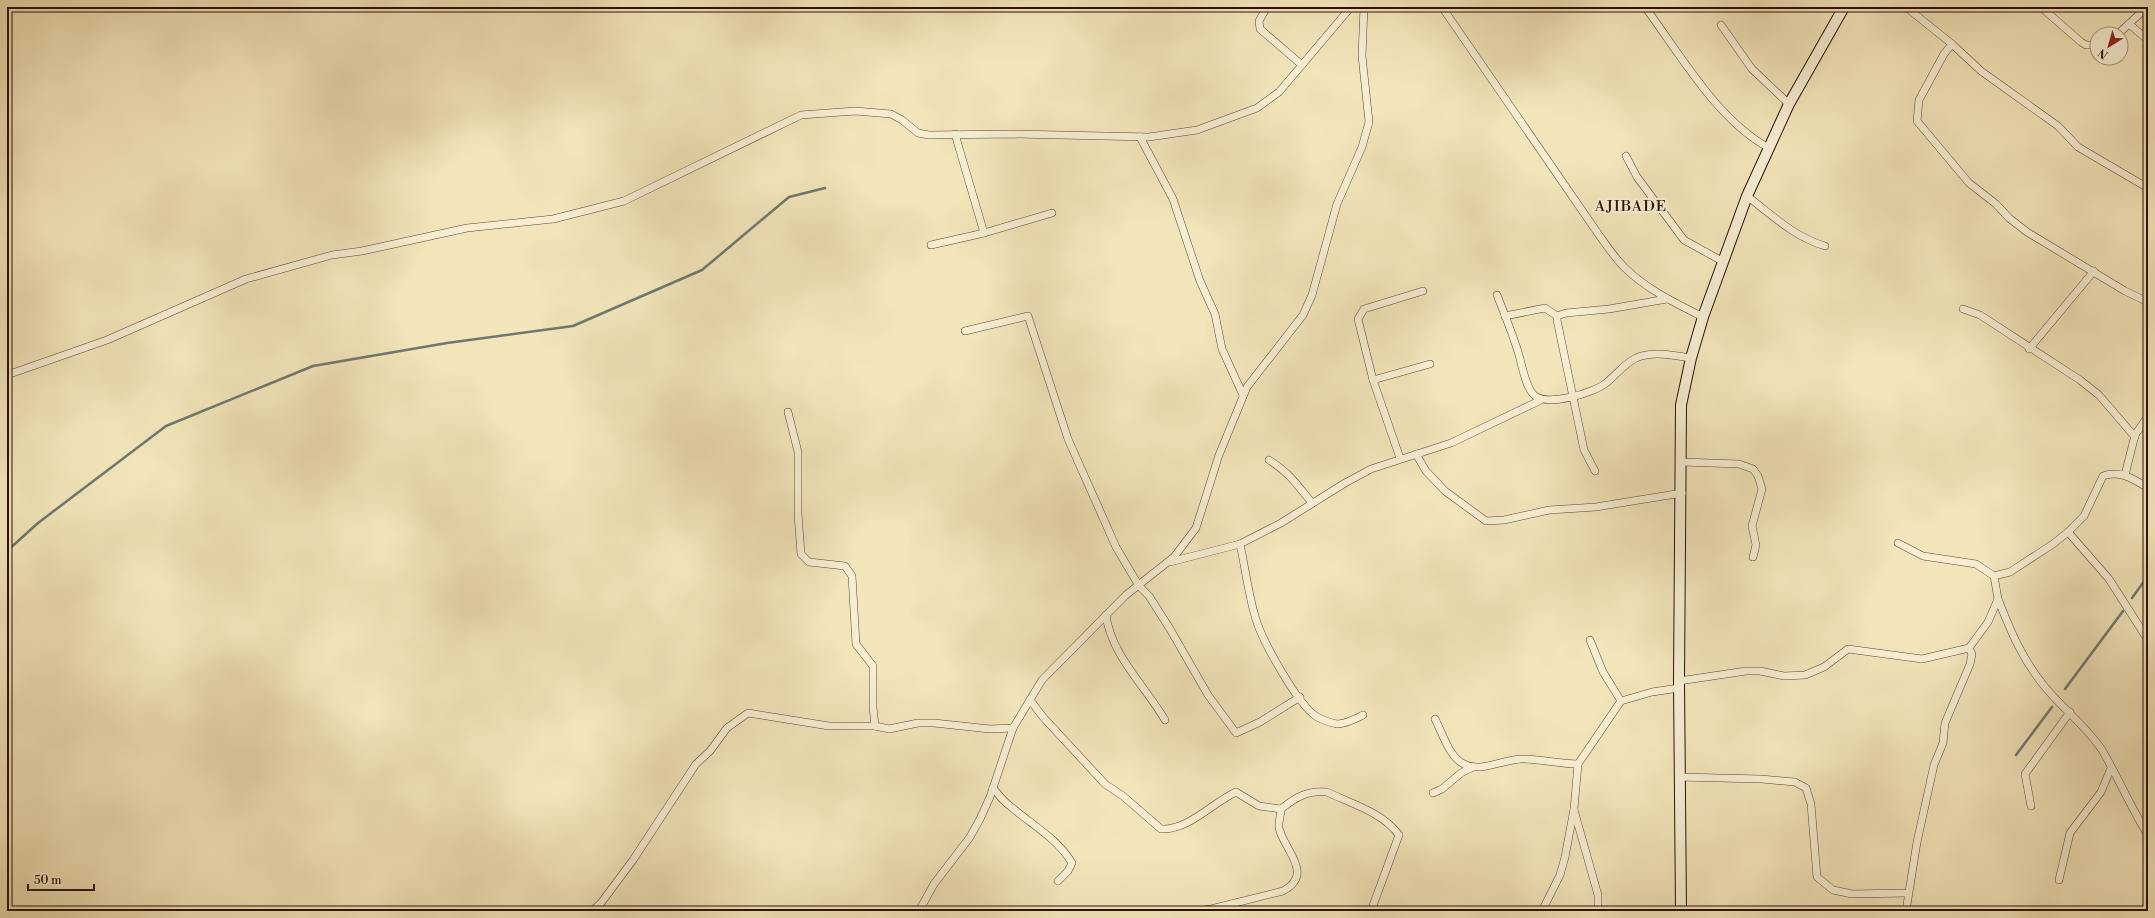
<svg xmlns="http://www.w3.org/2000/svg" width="2155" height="918" font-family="'Libre Bodoni',serif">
  <rect width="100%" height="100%" fill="#f2e5ba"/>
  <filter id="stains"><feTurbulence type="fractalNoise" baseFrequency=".005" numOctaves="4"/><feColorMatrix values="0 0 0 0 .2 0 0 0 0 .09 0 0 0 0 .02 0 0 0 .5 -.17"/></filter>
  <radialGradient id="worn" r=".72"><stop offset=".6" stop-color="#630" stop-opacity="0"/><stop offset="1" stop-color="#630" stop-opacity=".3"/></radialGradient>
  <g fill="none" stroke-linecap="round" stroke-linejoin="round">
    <!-- stream -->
    <g stroke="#6f786f" stroke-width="2.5">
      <polyline points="7,551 38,523 166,426 313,366 447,343 573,326 702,270 789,197 825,188"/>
      <polyline points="2132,598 2148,576"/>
      <polyline points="2065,689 2123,611"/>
      <polyline points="2016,755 2052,707"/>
    </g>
    <!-- minor casing -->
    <g stroke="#5d4432" stroke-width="8">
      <g id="minor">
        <polyline points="1267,7 1259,21 1260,29 1302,65"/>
        <path d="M 1442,7 L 1599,235 C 1607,246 1615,258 1624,267 C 1646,289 1675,303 1703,317"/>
        <path d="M 1645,7 C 1680,54 1717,120 1769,148"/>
        <polyline points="1906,7 1952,44 1981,71 2058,126 2078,147 2148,188"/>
        <polyline points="2041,7 2081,42 2086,45 2097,45"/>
        <polyline points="2129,24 2148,40"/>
        <polyline points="1721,25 1752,69 1789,104"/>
        <polyline points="2118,34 2147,7"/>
        <polyline points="1952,44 1944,54 1919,100 1917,121 1969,183 1996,204 2009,218 2027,232 2125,291 2148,302"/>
        <polyline points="955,134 984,233 1052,213"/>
        <polyline points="1140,137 1173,199 1200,281 1215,314 1222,349 1243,395"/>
        <polyline points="1626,156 1637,177 1684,240 1722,261"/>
        <path d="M 1747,196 C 1772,215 1794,237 1825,246"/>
        <polyline points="931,245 984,233"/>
        <path d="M 1497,295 C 1505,315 1513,335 1519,355 C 1522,366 1526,388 1534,395 C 1547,407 1594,393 1606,383 C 1616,375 1624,364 1636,358 C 1653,351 1673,355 1691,358"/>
        <polyline points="1963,309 1980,315 2080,380 2099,395 2135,437"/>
        <polyline points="1505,316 1545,308 1557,316"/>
        <polyline points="965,331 1028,316 1068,439 1116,547 1139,586 1149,596 1170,629 1208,695 1236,733 1260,722 1300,697"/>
        <polyline points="2029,349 2094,271"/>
        <polyline points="7,375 107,340 246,279 332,255 362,251 467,228 553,219 624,201 801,115 855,111 891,114 902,120 918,133 929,135 1012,134 1149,137 1197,130 1257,108 1279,92 1351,7"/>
        <polyline points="1373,380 1430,364"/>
        <polyline points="788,412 798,452 798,514 801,554 809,562 845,566 852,576 856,644 873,666 873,707 875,726 889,729 918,723 934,723 990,729 1013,728"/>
        <polyline points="1416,454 1426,471 1445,491 1486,521 1504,520 1549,510 1596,507 1682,493"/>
        <polyline points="1400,458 1373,380 1358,319 1364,309 1423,291"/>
        <path d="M 1269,460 C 1291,474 1296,484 1312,503"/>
        <polyline points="1682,462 1739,464 1753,469 1758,476 1762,489 1752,526 1756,545 1753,557"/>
        <polyline points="1595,471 1584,450 1557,320 1557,316 1566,313 1609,309 1667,299"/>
        <polyline points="2125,475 2135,435 2148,416"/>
        <polyline points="2068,532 2109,579 2148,640"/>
        <path d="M 1240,544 C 1245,567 1248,592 1255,616 C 1261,639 1297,704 1317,717 C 1323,720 1331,723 1337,724 C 1346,724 1355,719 1363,715"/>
        <polyline points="1170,562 1240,544 1281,523 1345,483 1371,469 1451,443 1541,400"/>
        <path d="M 1994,576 L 2010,572 L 2053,544 L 2068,532 L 2084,516 L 2103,476 C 2120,470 2134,479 2148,488"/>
        <path d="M 1998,599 C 2011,632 2022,659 2045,687 C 2063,709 2086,726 2102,750 C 2118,777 2131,808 2148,835"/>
        <path d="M 1106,615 C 1111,655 1146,687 1165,720"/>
        <polyline points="1590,640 1603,672 1621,701"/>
        <polyline points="1679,681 1746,671 1760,671 1784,676 1805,675 1824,667 1848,649 1922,659 1969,648 1988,622 1998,599 1994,576 1976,564 1923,556 1898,543"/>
        <path d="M 1030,700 L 1043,717 L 1105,784 L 1123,796 L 1161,829 C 1189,830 1212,803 1236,792 L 1259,806 L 1281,809"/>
        <path d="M 1435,719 C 1442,732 1449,756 1462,763 C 1480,774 1503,759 1522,759 C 1541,759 1559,764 1578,764"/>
        <polyline points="1679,777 1761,779 1795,782 1806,788 1811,804 1817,877 1833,890 1852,894 1907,893"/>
        <path d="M 993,788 C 998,794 1003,801 1010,806 C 1032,825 1057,838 1072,863 L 1068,871 L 1058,881"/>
        <polyline points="1433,793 1442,789 1461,773 1473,767"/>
        <polyline points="2031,806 2025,774 2070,712"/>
        <polyline points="1574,810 1598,895 1598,911"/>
        <polyline points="2059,880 2070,833 2101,792 2111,768"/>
        <polyline points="592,911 601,903 633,860 696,764 710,751 727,728 748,713 829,726 875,726"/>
        <polyline points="919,911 934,884 970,837 980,819 990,797 1013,728 1042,680 1126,595 1174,557 1196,528 1219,455 1247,387 1303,315 1312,295 1337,204 1362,147 1369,122 1362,56 1364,7"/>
        <path d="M 1197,911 L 1211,909 L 1283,891 C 1315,874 1284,850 1279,828 C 1278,823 1281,815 1281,809 C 1296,797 1308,790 1327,792 C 1352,804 1382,812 1399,835 L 1371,911"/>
        <polyline points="1542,911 1560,875 1565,857 1574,809 1578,764 1621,701 1652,692 1679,688"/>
        <polyline points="1906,911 1917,842 1934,765 1943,743 1945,723 1970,664 1972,654 1969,648"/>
      </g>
    </g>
    <!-- secondary casing -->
    <g stroke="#2b0f05" stroke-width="12">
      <polyline id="secondary" points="1681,911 1679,681 1681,405 1691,358 1703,317 1747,196 1789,104 1844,7"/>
    </g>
    <!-- minor -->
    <use href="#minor" stroke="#f7eed2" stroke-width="7"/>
    <!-- secondary -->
    <use href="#secondary" stroke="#f7eed2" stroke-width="10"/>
  </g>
  <g text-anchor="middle" stroke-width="4" stroke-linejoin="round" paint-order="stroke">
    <!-- quarter labels -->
    <g font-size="15" letter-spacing="1" fill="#2b0f05" stroke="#f7eed2">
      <text x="1631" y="211">AJIBADE</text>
    </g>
  </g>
  <!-- margin -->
  <rect width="2155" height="918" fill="none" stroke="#f2e5ba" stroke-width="24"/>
  <rect x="8" y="8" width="2139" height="902" fill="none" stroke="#2b0f05" stroke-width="2"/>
  <rect x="12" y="12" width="2131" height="894" fill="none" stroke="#2b0f05"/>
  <!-- north arrow -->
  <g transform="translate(2109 46) rotate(217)"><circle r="19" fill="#f7eed2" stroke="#a59580"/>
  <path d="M0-3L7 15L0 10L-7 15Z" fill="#8f2418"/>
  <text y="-6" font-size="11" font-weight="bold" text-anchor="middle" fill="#2b0f05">N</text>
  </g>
  <!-- scale -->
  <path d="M28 884v6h66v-6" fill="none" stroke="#2b0f05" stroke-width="2"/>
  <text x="34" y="884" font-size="12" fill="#2b0f05" stroke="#f7eed2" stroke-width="3" paint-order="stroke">50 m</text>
  <rect width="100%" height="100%" filter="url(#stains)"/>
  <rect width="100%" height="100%" fill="url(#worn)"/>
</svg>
